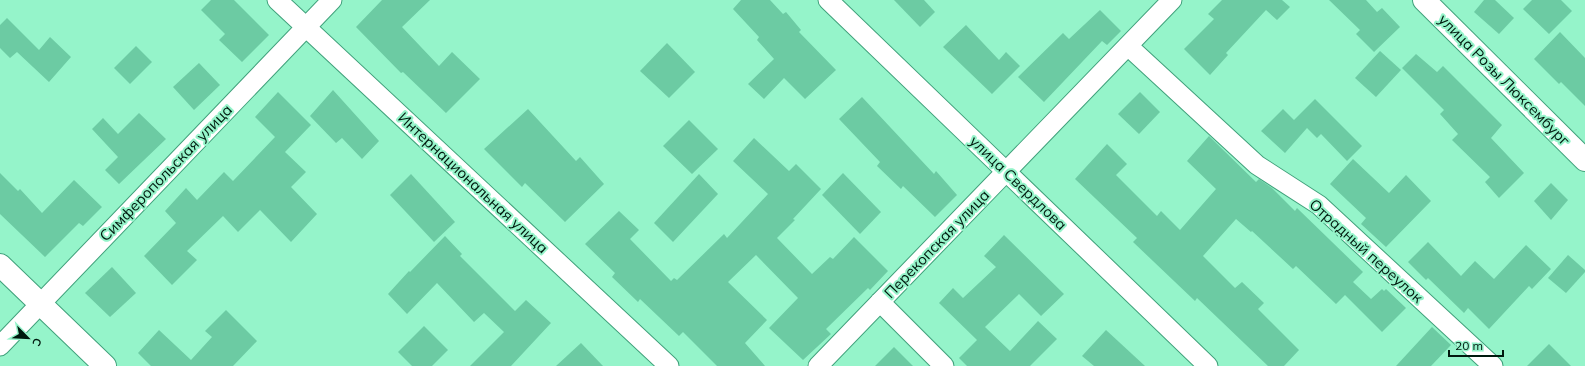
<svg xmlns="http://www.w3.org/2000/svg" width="1585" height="366" font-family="Mulish,sans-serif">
  <rect width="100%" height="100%" fill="#95f4ca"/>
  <!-- building -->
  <g fill="#6ccba3">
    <polygon points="211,0 234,0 269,35 242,62 219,40 225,34 201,10"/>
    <polygon points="382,0 430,0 402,27 439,66 452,52 480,79 446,113 403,72 401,73 356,27"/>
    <polygon points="741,0 770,0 783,14 786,12 801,30 799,32 836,70 805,99 784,78 764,99 748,84 774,59 757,40 759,37 733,9"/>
    <polygon points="894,0 924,0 935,12 920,27"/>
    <polygon points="1222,0 1282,0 1290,7 1277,20 1266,10 1226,53 1228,55 1210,75 1184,49 1214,19 1208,14"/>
    <polygon points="1329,0 1366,0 1377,12 1382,8 1400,27 1374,52 1356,34 1360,30"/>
    <polygon points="1484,0 1495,0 1514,18 1499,34 1474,12"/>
    <polygon points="1532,0 1561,0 1572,11 1549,34 1523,9"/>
    <polygon points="1100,10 1121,31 1107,45 1102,41 1044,102 1018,77 1063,33 1069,39"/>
    <polygon points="7,18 39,50 50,37 71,57 49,82 17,52 10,58 0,48 0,25"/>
    <polygon points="966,25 999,60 1006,52 1020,66 992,94 943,47"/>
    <polygon points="1560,32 1585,58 1585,106 1561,82 1559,84 1534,59"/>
    <polygon points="667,43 695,72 669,98 640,71"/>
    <polygon points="136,46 152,62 130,84 114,68"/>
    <polygon points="1380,51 1401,70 1376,97 1355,78"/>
    <polygon points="1416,54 1437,72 1443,66 1502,125 1491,138 1524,173 1499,198 1485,182 1490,177 1452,140 1458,134 1440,114 1444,110 1402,68"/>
    <polygon points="199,63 220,85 194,110 173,87"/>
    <polygon points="333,90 379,141 362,159 342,138 336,143 310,116"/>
    <polygon points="278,92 311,125 285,152 306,172 291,187 317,214 291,242 260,210 238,232 223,216 187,251 197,260 172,285 144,256 176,223 165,211 186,188 197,200 224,172 233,181 275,137 255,117"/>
    <polygon points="1140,92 1160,112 1139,134 1118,114"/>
    <polygon points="862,97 934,174 936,171 957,195 935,217 903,186 901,189 877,166 880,162 839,119"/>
    <polygon points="1315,99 1362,146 1347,161 1321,134 1317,138 1307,128 1285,153 1261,131 1283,109 1294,120"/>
    <polygon points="528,109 576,161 580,157 604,184 565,222 525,183 522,187 484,149"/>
    <polygon points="139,113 166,139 119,184 105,170 118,157 92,129 103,118 118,134"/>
    <polygon points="689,120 718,149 692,174 663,146"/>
    <polygon points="1209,136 1256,182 1259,179 1272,188 1295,211 1297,208 1363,272 1353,282 1371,299 1382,289 1384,291 1386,289 1406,308 1382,332 1345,295 1336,304 1296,266 1293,269 1252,231 1251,232 1236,219 1203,256 1235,288 1242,282 1264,303 1258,309 1299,350 1284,366 1268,366 1197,298 1195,301 1133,242 1137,238 1075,179 1107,144 1127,164 1116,175 1157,216 1161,211 1180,230 1216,189 1187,161"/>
    <polygon points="754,138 789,171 796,164 821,189 793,219 795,220 777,238 812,274 830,257 833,259 854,237 888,271 870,290 868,288 826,329 831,334 803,360 769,328 798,298 756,255 728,282 767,320 745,343 765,366 717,366 683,332 679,336 640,299 638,302 612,277 615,273 585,244 619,211 639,230 630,239 671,281 674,278 677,280 724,234 727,238 768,194 733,161"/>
    <polygon points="1353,159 1389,193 1406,175 1431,201 1386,247 1361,224 1366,218 1330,184"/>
    <polygon points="0,173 18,191 20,189 42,213 74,180 102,207 83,226 79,223 45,257 0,214"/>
    <polygon points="843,173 881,212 860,234 822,195"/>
    <polygon points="411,174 455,222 434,242 390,195"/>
    <polygon points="699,174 718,194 673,242 654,223"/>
    <polygon points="1551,183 1568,200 1551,220 1534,201"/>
    <polygon points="1004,235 1064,294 1041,316 1019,294 985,327 1010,351 1038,321 1057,339 1030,366 967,366 959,358 977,340 939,303 953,288 963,298 996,267 984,256"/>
    <polygon points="445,236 462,254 460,256 515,311 526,300 551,323 511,366 470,366 504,332 484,313 474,322 437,283 407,314 388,294 409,271 410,272"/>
    <polygon points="1428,242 1461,276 1475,261 1494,279 1526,245 1551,269 1532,289 1529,286 1489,329 1468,308 1464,313 1428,278 1426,280 1408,262"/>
    <polygon points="1568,255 1585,270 1585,272 1566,293 1548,278"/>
    <polygon points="112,267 136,293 110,317 85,293"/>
    <polygon points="226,310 257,341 233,366 151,366 138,353 159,330 191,360 212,337 205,331"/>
    <polygon points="424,326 448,350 432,366 412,366 398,352"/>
    <polygon points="1432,327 1451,345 1431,366 1396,366"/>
    <polygon points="1106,330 1145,366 1094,366 1082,356"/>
    <polygon points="581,343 603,366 556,366"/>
    <polygon points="1549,344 1571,366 1527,366"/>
    <polygon points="894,347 913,366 875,366"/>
  </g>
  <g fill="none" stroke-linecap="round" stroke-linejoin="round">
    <!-- street casing -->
    <g stroke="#40a17b" stroke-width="21">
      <g id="street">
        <polyline points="277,0 669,366"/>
        <polyline points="828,0 1208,366"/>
        <polyline points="1128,46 1257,165 1319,205 1493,366"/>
        <polyline points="880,302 944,366"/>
        <polyline points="0,346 332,0"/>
        <polyline points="818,366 1172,0"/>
      </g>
    </g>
    <!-- secondary casing -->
    <g stroke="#40a17b" stroke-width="24">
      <g id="secondary">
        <polyline points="1424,0 1585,160"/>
        <polyline points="0,265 105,366"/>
      </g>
    </g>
    <!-- street -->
    <use href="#street" stroke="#fff" stroke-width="19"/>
    <!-- secondary -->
    <use href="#secondary" stroke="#fff" stroke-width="22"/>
  </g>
  <g text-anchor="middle" stroke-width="4" stroke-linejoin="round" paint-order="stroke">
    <!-- street labels -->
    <g font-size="15" fill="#00190e" stroke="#95f4ca">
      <text transform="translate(1504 80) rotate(45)" y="5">улица Розы Люксембург</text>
      <text transform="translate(166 173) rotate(-46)" y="5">Симферопольская улица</text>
      <text transform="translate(473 183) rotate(43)" y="5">Интернациональная улица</text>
      <text transform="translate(1018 183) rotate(44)" y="5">улица Свердлова</text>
      <text transform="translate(937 244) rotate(-46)" y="5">Перекопская улица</text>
      <text transform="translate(1366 251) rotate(42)" y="5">Отрадный переулок</text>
    </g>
  </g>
  <!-- north arrow -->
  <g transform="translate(28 338) rotate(114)" stroke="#95f4ca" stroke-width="3" paint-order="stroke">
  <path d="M0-3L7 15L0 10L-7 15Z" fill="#00190e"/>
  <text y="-6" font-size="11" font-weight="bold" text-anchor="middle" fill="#00190e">С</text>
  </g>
  <!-- scale -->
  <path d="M1449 350v6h54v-6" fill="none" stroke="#00190e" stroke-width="2"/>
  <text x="1455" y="350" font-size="12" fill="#00190e" stroke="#95f4ca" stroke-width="3" paint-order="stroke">20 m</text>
</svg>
